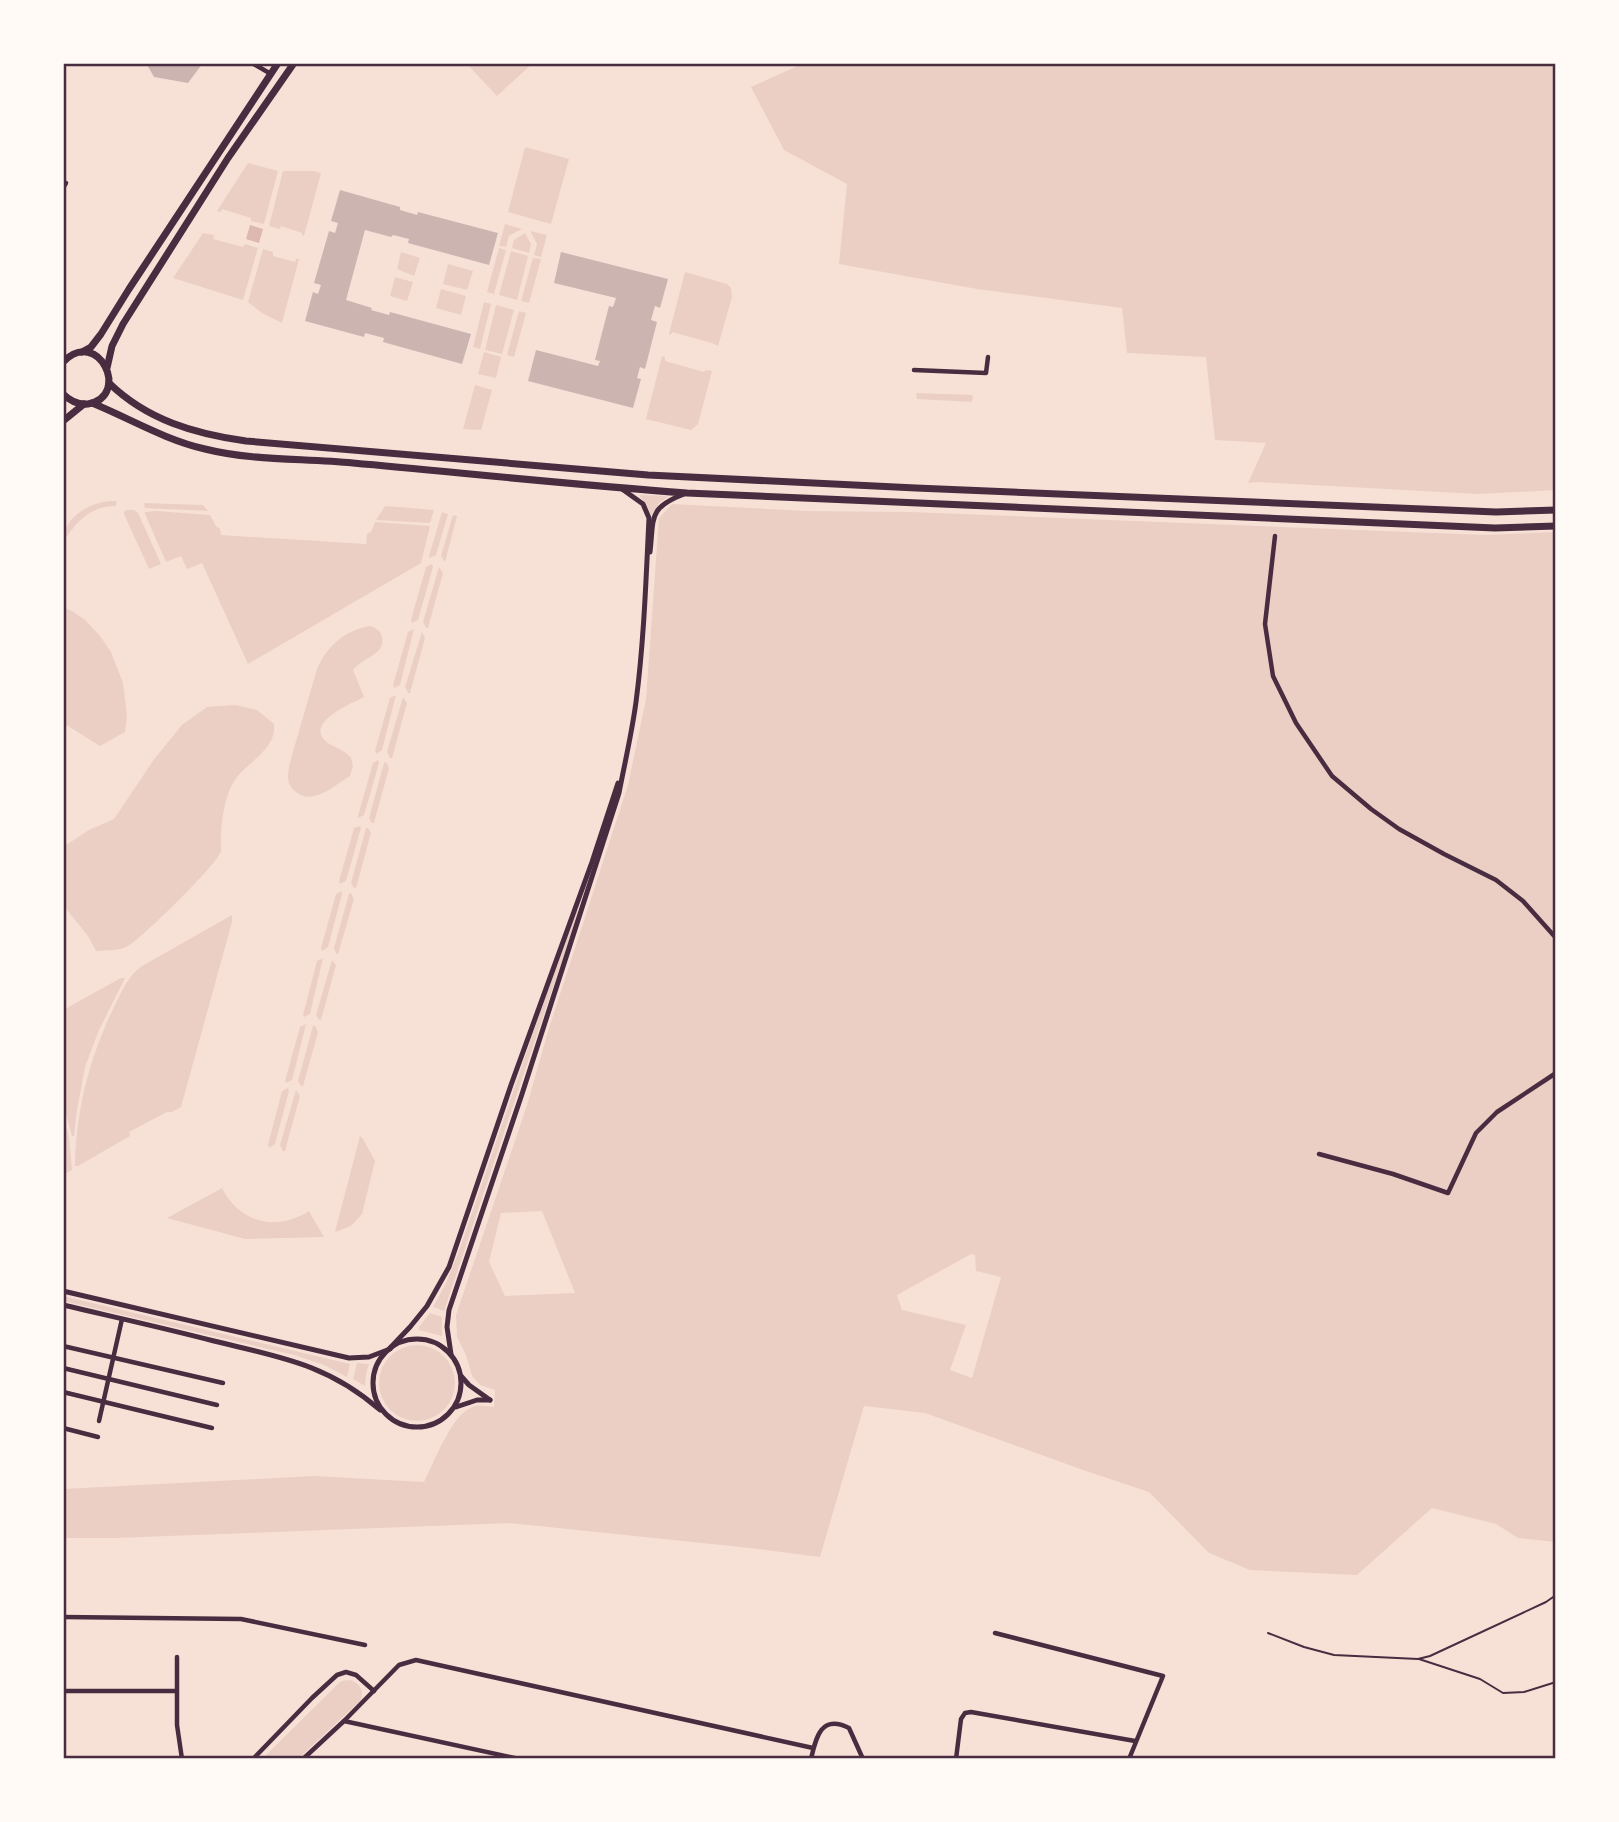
<svg xmlns="http://www.w3.org/2000/svg" width="1619" height="1822" font-family="'DM Sans',sans-serif">
  <rect width="100%" height="100%" fill="#f7e1d7"/>
  <!-- green -->
  <g fill="#ebcfc5" fill-rule="evenodd">
    <polygon points="466,63 533,63 497,96"/>
    <polygon points="804,63 1556,63 1556,490 1478,494 1256,482 1248,483 1266,443 1215,440 1206,357 1127,353 1122,308 977,289 839,264 847,184 784,150 751,87"/>
    <polygon points="525,147 569,159 551,224 508,212"/>
    <polygon points="248,163 278,171 264,224 251,221 251,218 222,209 221,212 217,211"/>
    <polygon points="283,171 314,171 321,173 304,236 302,235 302,233 281,226 280,229 269,226"/>
    <polygon points="505,224 522,229 509,236 506,247 499,246"/>
    <polygon points="530,231 547,235 541,257 534,255 537,244"/>
    <polygon points="203,233 214,235 213,239 243,247 245,244 258,248 243,300 173,278"/>
    <polygon points="525,233 531,244 529,253 512,248 514,240"/>
    <polygon points="499,248 506,250 494,294 487,292"/>
    <polygon points="263,249 273,252 273,256 295,262 296,259 299,259 282,323 262,313 248,302"/>
    <polygon points="511,251 528,256 517,300 499,295"/>
    <polygon points="401,252 420,258 414,276 397,269"/>
    <polygon points="533,258 541,259 529,303 521,301"/>
    <polygon points="448,264 473,271 467,290 443,284"/>
    <polygon points="685,272 727,284 731,288 732,297 718,346 712,343 672,332 671,335 669,334"/>
    <polygon points="395,277 413,282 407,301 390,296"/>
    <polygon points="441,289 466,296 461,315 436,308"/>
    <polygon points="484,302 491,304 480,349 473,347"/>
    <polygon points="496,305 514,310 502,354 485,350"/>
    <polygon points="519,311 526,313 514,357 507,355"/>
    <polygon points="484,352 501,357 496,378 478,374"/>
    <polygon points="662,356 665,357 665,361 704,372 706,370 712,371 698,424 691,430 646,419"/>
    <polygon points="475,385 492,390 481,430 463,429"/>
    <polygon points="917,393 972,395 973,399 971,402 917,399 916,394"/>
    <polygon points="639,495 667,496 668,497 660,502 651,515 646,504"/>
    <path d="M 110,501 L 117,501 L 116,506 C 90,506 77,521 63,542 C 63,518 88,503 110,501 Z"/>
    <polygon points="144,503 203,505 208,511 145,508"/>
    <path d="M 672,504 L 807,511 L 912,512 L 1484,535 L 1556,532 L 1556,1542 L 1518,1538 L 1496,1524 L 1432,1508 L 1357,1575 L 1250,1570 L 1209,1553 L 1149,1492 L 1083,1470 L 925,1413 L 864,1406 L 820,1557 L 750,1548 L 510,1523 L 115,1538 L 63,1538 L 63,1489 L 315,1476 L 424,1482 C 434,1463 451,1415 472,1407 C 479,1404 487,1406 494,1407 L 495,1390 L 480,1385 L 472,1376 L 466,1355 L 457,1337 L 456,1315 L 527,1105 L 549,1028 L 628,785 L 646,699 L 659,518 ZM 542,1211 L 575,1293 L 505,1296 L 489,1262 L 501,1213 ZM 971,1254 L 975,1255 L 976,1271 L 1001,1277 L 972,1378 L 950,1370 L 966,1325 L 902,1310 L 897,1295 Z"/>
    <polygon points="385,506 434,510 430,523 376,520"/>
    <polygon points="127,510 134,510 138,513 161,564 149,569 124,514 124,511"/>
    <polygon points="156,511 210,515 216,526 220,529 221,535 366,544 367,534 371,532 375,522 430,526 421,563 248,664 202,563 187,569 181,556 166,562 145,514 145,512"/>
    <polygon points="442,512 448,514 436,555 430,558 429,556"/>
    <polygon points="453,515 457,516 445,562 441,556"/>
    <polygon points="432,564 433,567 418,620 412,623 411,620 426,567"/>
    <polygon points="439,567 443,573 428,628 426,628 423,622"/>
    <polygon points="64,608 72,611 85,620 100,636 111,652 123,683 127,715 125,732 100,746 63,723"/>
    <path d="M 370,626 C 376,628 381,631 382,637 C 386,655 361,658 353,670 L 364,697 C 351,704 302,723 328,743 C 337,749 344,749 351,758 L 353,766 L 350,776 C 335,785 313,806 296,792 C 285,784 288,773 290,762 L 317,669 C 327,646 345,630 370,626 Z"/>
    <polygon points="414,629 400,685 394,688 393,685 408,632"/>
    <polygon points="422,632 425,638 410,693 408,693 405,687"/>
    <polygon points="396,695 382,750 376,754 375,751 390,698"/>
    <polygon points="403,697 407,703 392,758 390,758 387,752"/>
    <path d="M 235,705 L 257,710 L 274,724 C 277,751 245,762 233,783 C 224,799 221,823 221,840 C 220,844 222,848 221,851 C 218,864 141,939 128,946 C 120,951 105,950 96,951 L 88,936 L 63,905 L 63,847 L 89,830 L 114,819 L 155,758 L 182,725 L 207,707 Z"/>
    <polygon points="378,760 379,763 364,815 358,818 358,816 373,763"/>
    <polygon points="386,762 389,768 374,823 372,823 369,818 384,763"/>
    <polygon points="360,826 361,828 346,881 340,884 339,881 354,828"/>
    <polygon points="366,828 368,828 371,833 356,888 354,888 351,883"/>
    <polygon points="342,891 342,894 328,947 322,951 321,948 336,894"/>
    <polygon points="351,893 354,899 338,954 336,954 334,948 349,894"/>
    <polygon points="577,910 578,913 570,937 444,1311 433,1307 446,1283 459,1251 566,936"/>
    <path d="M 232,915 L 232,922 L 181,1107 L 172,1112 L 167,1112 L 129,1132 L 130,1136 L 78,1166 L 75,1166 C 76,1109 90,1056 115,1005 C 122,991 128,976 142,966 Z"/>
    <polygon points="323,958 310,1014 304,1017 303,1015 317,961"/>
    <polygon points="332,960 336,965 321,1020 319,1020 316,1015"/>
    <polygon points="121,978 125,978 99,1030 85,1067 77,1110 74,1136 72,1136 63,1103 63,1010"/>
    <polygon points="306,1024 292,1080 286,1083 285,1081 300,1027"/>
    <polygon points="313,1026 315,1026 318,1032 303,1086 301,1086 298,1081"/>
    <polygon points="288,1088 289,1091 275,1144 269,1148 268,1145 282,1091"/>
    <polygon points="296,1090 300,1096 285,1151 283,1151 280,1145"/>
    <polygon points="63,1113 69,1137 72,1170 63,1175"/>
    <polygon points="360,1136 363,1139 375,1161 362,1214 351,1226 335,1232"/>
    <path d="M 222,1188 C 240,1223 276,1232 309,1211 L 324,1237 L 245,1239 L 167,1218 Z"/>
    <polygon points="63,1296 350,1364 347,1377 324,1365 294,1355 63,1301"/>
    <polygon points="430,1313 442,1317 442,1336 419,1330 419,1327"/>
    <circle cx="417" cy="1383" r="38"/>
    <polygon points="357,1363 369,1364 366,1374 365,1386 353,1379"/>
    <path d="M 350,1680 C 360,1683 364,1690 361,1700 L 298,1759 L 262,1759 L 338,1684 L 342,1681 Z"/>
  </g>
  <!-- water -->
  <polygon fill="#dcb8b0" points="250,225 263,229 259,243 246,239"/>
  <!-- building -->
  <g fill="#ccb4b1">
    <polygon points="146,63 203,63 188,83 154,77"/>
    <polygon points="340,190 400,207 400,210 417,215 418,212 498,233 489,265 408,243 409,239 393,235 391,237 365,230 346,300 372,308 371,310 389,315 390,312 471,334 462,364 383,342 384,338 365,333 364,337 305,321 313,292 318,294 321,285 314,283 329,231 335,233 338,223 331,221"/>
    <polygon points="561,252 668,279 660,308 655,306 651,320 657,322 645,369 640,367 637,378 641,379 633,408 528,381 536,350 598,366 600,361 595,360 603,329 609,306 613,307 616,298 554,283"/>
  </g>
  <g fill="none" stroke-linecap="round" stroke-linejoin="round">
    <!-- path -->
    <g stroke="#4a2c40" stroke-width="2">
      <polyline points="1268,1633 1304,1647 1334,1655 1418,1659 1430,1656 1546,1602 1556,1595"/>
      <polyline points="1419,1659 1480,1679 1503,1693 1524,1692 1556,1682"/>
    </g>
    <!-- minor -->
    <g stroke="#4a2c40" stroke-width="4.5">
      <polyline points="252,63 271,74"/>
      <polyline points="63,188 66,183"/>
      <polyline points="914,370 986,373 988,357"/>
      <polyline points="1275,536 1265,624 1273,676 1296,723 1332,776 1371,809 1399,829 1444,854 1496,880 1523,901 1556,938"/>
      <polyline points="1319,1154 1393,1174 1448,1193 1476,1133 1497,1112 1556,1073"/>
      <polyline points="63,1346 223,1383"/>
      <polyline points="63,1368 217,1405"/>
      <polyline points="63,1392 212,1428"/>
      <polyline points="99,1421 122,1319"/>
      <polyline points="63,1428 98,1437"/>
      <polyline points="63,1617 241,1619 365,1645"/>
      <polyline points="995,1633 1163,1676 1129,1759"/>
      <polyline points="177,1657 177,1725 182,1759"/>
      <polyline points="63,1691 176,1691"/>
      <polyline points="344,1721 519,1759"/>
      <polyline points="253,1759 312,1698 337,1675 346,1672 356,1675 374,1691"/>
      <polyline points="303,1759 344,1721 399,1665 416,1660 813,1748"/>
      <path d="M 811,1759 C 816,1737 821,1714 849,1728 L 863,1759"/>
      <polyline points="956,1759 961,1719 965,1713 971,1712 1135,1741"/>
    </g>
    <!-- tertiary -->
    <g stroke="#4a2c40" stroke-width="5">
      <path d="M 650,552 C 654,517 648,508 684,494"/>
      <polyline points="63,1291 349,1358 369,1357 390,1349"/>
      <path d="M 63,1305 C 114,1317 164,1328 214,1341 C 279,1357 328,1364 380,1410"/>
      <circle cx="417" cy="1383" r="44"/>
      <polyline points="390,1348 410,1327 427,1306 449,1267 511,1085 592,862 618,783"/>
      <path d="M 451,1354 L 447,1327 L 449,1310 L 522,1094 L 619,793 C 625,762 632,732 636,702 C 644,641 646,579 649,518 L 643,504 L 622,489"/>
      <polyline points="461,1376 469,1385 490,1400"/>
      <polyline points="456,1407 477,1400 490,1400"/>
    </g>
    <!-- primary -->
    <g stroke="#4a2c40" stroke-width="7">
      <polyline points="82,352 91,347 101,334 129,289 278,63"/>
      <path d="M 63,362 C 98,326 132,396 88,404 C 77,405 70,401 63,394"/>
      <polyline points="107,368 112,346 123,324 228,158 294,63"/>
      <path d="M 109,383 C 147,420 195,434 246,441 L 648,475 L 916,488 L 1496,512 L 1556,510"/>
      <path d="M 92,403 C 129,418 165,440 205,449 C 253,461 304,458 353,463 C 464,473 575,485 687,493 L 1495,528 L 1556,526"/>
      <polyline points="63,421 84,404"/>
    </g>
  </g>
  <!-- border -->
  <rect width="1619" height="1822" fill="none" stroke="#fffaf5" stroke-width="130"/>
  <rect x="65" y="65" width="1489" height="1692" fill="none" stroke="#4a2c40" stroke-width="2.5"/>
</svg>
